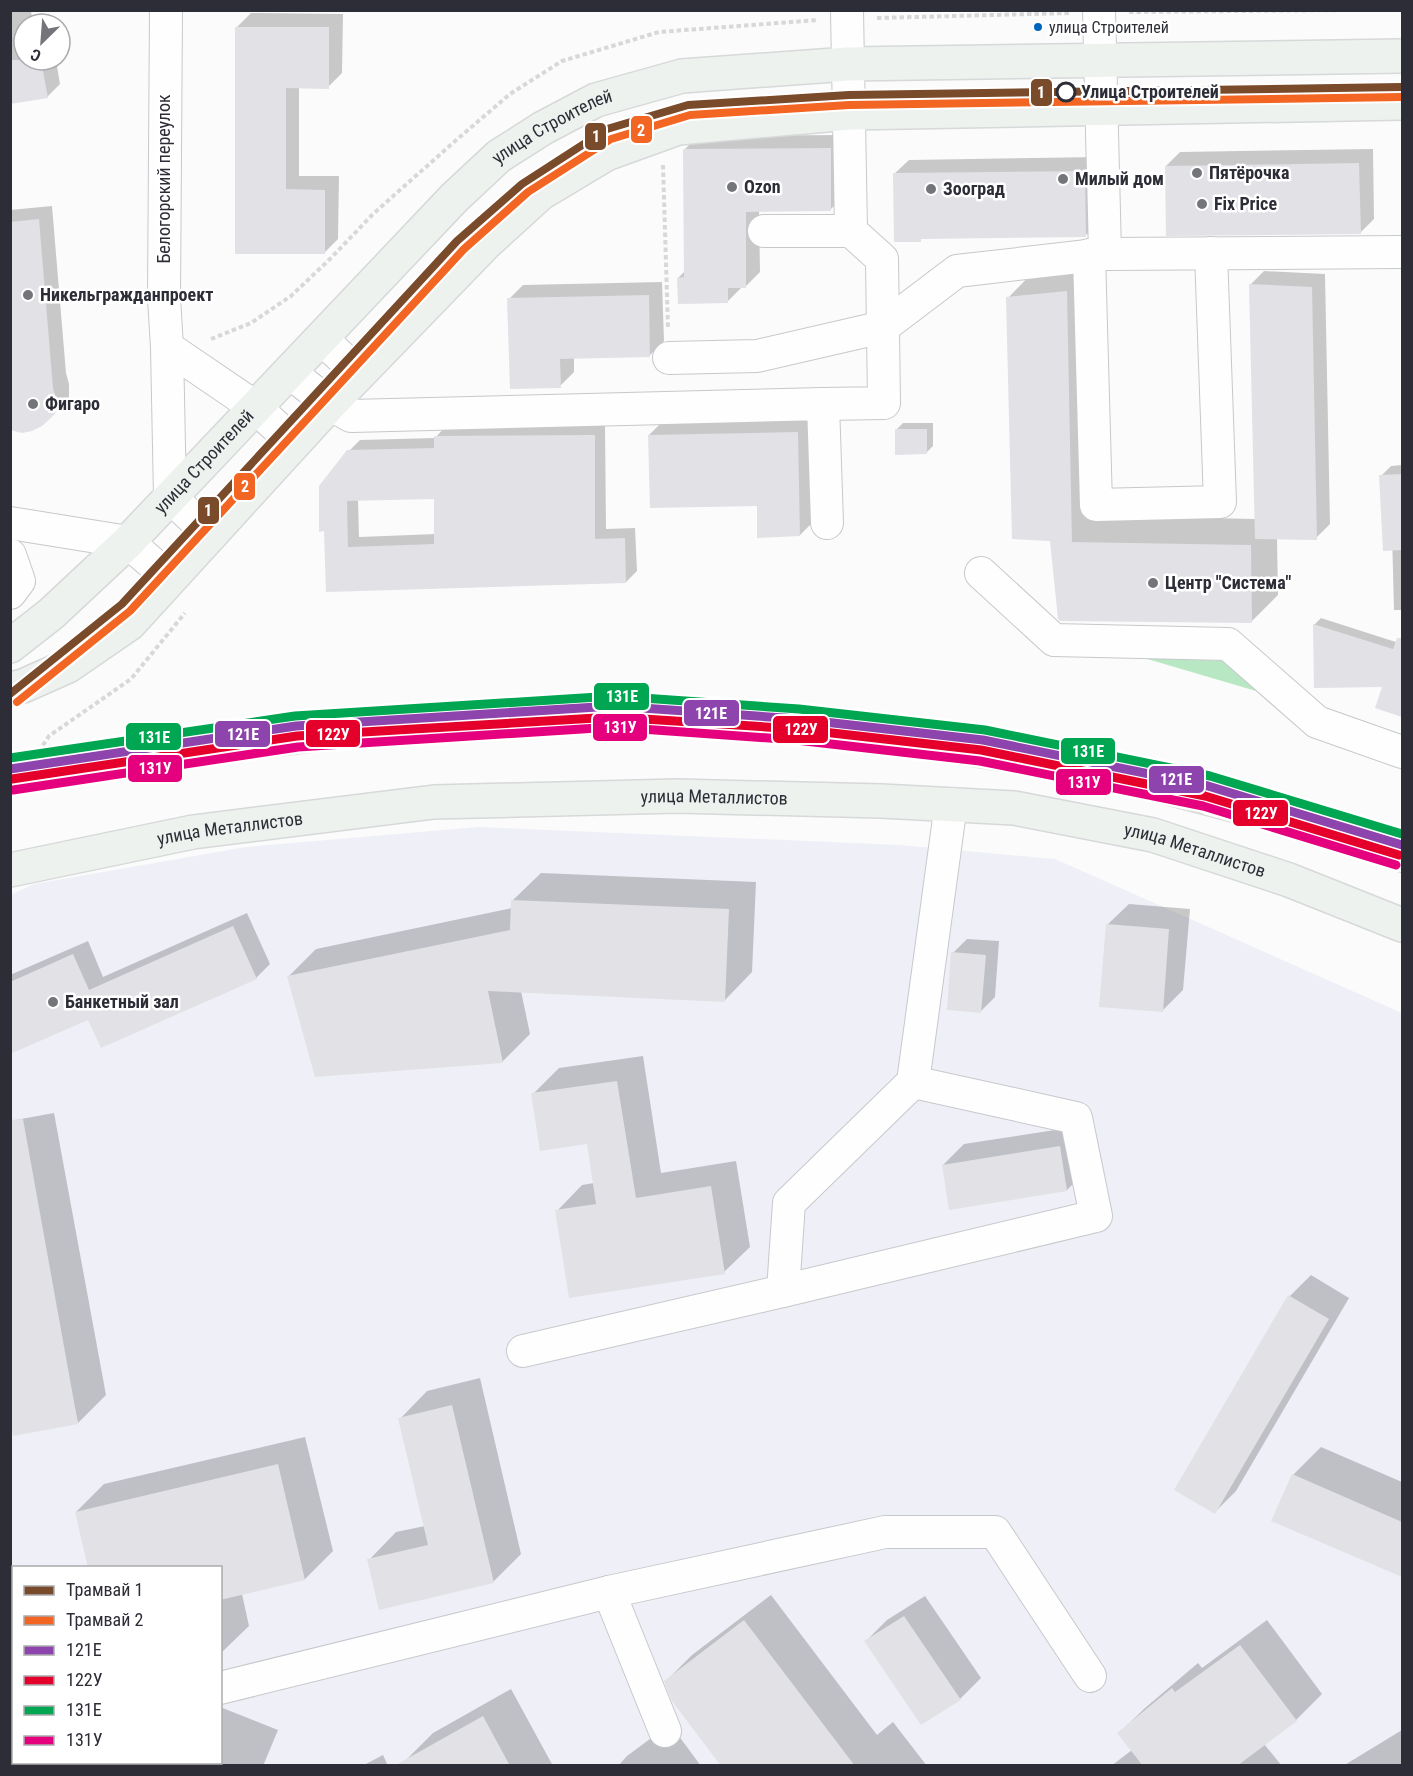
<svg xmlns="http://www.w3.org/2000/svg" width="1413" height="1776" font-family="'Roboto Condensed',sans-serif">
  <rect width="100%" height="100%" fill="#fbfbfb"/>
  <!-- built -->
  <polygon fill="#eff0f7" points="478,827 900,845 1055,859 1402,1013 1402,1765 107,1765 109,1762 220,1762 220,1568 14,1568 13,1665 11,1662 10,895 34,884 246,847"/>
  <!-- forest -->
  <polygon fill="#b8e8c3" points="1144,658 1232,661 1256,691"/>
  <!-- shadow -->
  <g fill="#0003" fill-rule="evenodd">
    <polygon points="10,10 31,10 32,19 49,16 50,24 24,24 24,60 56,60 60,84 47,97 10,103"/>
    <polygon points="251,13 343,14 342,73 328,87 299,87 299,176 339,176 338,239 324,253 236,252 237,27"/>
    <polygon points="844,135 844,196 830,210 759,210 760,272 746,286 741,288 727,302 678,278 686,270 684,150 698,136"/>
    <polygon points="1373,149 1374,219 1360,233 1166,166 1180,152"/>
    <polygon points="1098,157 1100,221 1086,235 923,237 920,240 894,174 909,160"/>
    <polygon points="52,206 66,373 69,384 69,398 41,425 10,428 10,210"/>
    <polygon points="1093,266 1099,516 1256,519 1250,285 1264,271 1325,274 1330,524 1316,538 1277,538 1278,595 1251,622 1051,539 1008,298 1034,271"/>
    <polygon points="662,282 664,341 650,355 574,357 574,372 560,386 509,299 523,285"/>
    <polygon points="811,418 814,521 800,535 758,504 649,435 663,421"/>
    <polygon points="903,423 933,423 933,446 926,453 896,430"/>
    <path d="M 605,425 L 606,529 L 635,528 L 637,571 L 626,582 L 327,591 L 349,451 L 360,440 L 435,438 L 446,426 ZM 436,497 L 436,534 L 359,537 L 358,499 Z"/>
    <polygon points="1402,465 1402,610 1394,610 1392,534 1381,476 1391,466"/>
    <polygon points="1321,618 1402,644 1402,716 1377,707 1384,686 1314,625"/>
    <polygon points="541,873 756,882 752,972 725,1000 521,991 530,1034 502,1062 289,976 316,949 512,908 513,900"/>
    <polygon points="1129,904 1190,909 1183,990 1162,1011 1107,925"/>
    <polygon points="247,913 270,964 256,978 89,1018 10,1053 10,975 88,941 103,977"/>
    <polygon points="967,939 999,941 995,997 981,1011 953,953"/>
    <polygon points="643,1056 661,1173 736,1161 750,1247 724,1272 557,1211 582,1185 594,1183 588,1142 533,1094 559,1068"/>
    <polygon points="54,1113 106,1395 78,1423 10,1121"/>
    <polygon points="1081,1126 1088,1169 1067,1190 943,1165 964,1144"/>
    <polygon points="1311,1275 1349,1298 1236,1491 1215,1512 1290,1296"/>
    <polygon points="480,1378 521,1554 493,1582 369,1560 396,1532 425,1526 400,1419 427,1391"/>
    <polygon points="305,1437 333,1551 305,1579 242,1594 249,1626 221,1653 220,1568 76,1512 104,1484"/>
    <polygon points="1321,1447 1402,1482 1402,1575 1273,1520 1293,1475"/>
    <polygon points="771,1595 877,1735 893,1722 927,1766 723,1766 666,1681 692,1655"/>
    <polygon points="925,1596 981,1678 960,1699 866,1641 887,1620"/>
    <polygon points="1267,1620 1322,1694 1296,1720 1264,1744 1282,1766 1111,1766 1132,1750 1119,1733 1145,1708 1198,1663 1202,1668"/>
    <polygon points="511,1689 553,1766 407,1766 405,1761 433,1733"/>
    <polygon points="220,1707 278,1730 263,1766 174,1766 175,1762 220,1762"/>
    <polygon points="670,1724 701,1766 618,1766 627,1756"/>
    <polygon points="1402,1730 1402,1766 1343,1766"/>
    <polygon points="383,1755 388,1766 362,1766"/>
    <polygon points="134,1762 139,1762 145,1766 131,1766"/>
  </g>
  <!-- building -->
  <g fill="#e1e1e6" fill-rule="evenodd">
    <polygon points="235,27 329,27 329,89 286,88 286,189 325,190 325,254 235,254"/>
    <polygon points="10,60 41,60 48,98 10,104"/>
    <polygon points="831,148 831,211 746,212 746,288 728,288 728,303 678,304 677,278 684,277 683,149"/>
    <polygon points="1359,163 1361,234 1166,236 1165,166"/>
    <polygon points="1085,171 1086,237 921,239 921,242 894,242 893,173"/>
    <polygon points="39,219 53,388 56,398 55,414 42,426 32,431 22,433 10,430 10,222"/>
    <polygon points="1249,284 1312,287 1317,540 1255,539"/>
    <polygon points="1067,291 1072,542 1251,545 1252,623 1060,621 1058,619 1050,541 1012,539 1006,297"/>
    <polygon points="649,295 650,357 560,359 561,388 510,389 507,298"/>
    <polygon points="895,429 927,429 927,454 895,455"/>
    <polygon points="798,432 800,536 757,538 757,506 650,508 648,435"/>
    <path d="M 595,435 L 595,539 L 625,538 L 626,583 L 326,592 L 324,531 L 319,532 L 319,486 L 347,450 L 434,448 L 434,436 ZM 434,499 L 434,544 L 348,547 L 347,501 Z"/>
    <polygon points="1402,474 1402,550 1383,551 1379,475"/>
    <polygon points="1313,624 1393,649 1397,638 1402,638 1402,717 1375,708 1382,687 1314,688"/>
    <polygon points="511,900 729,909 725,1002 488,991 503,1063 315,1077 287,976 510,930"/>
    <polygon points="1106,924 1169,929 1163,1012 1099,1007"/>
    <polygon points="233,926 257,979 101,1048 88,1020 10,1054 10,982 73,954 89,990"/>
    <polygon points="951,952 986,955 981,1013 947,1010"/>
    <polygon points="617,1081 636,1198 711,1186 725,1274 569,1298 555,1210 596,1204 587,1144 540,1151 531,1093"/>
    <polygon points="23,1119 78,1424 13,1436 10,1421 10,1120"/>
    <polygon points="1060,1146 1067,1191 949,1210 942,1165"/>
    <polygon points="1288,1295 1329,1319 1215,1514 1174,1490"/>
    <polygon points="452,1405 494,1583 379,1610 367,1559 428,1545 398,1418"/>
    <polygon points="278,1464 305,1580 220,1600 220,1568 88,1568 75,1512"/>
    <polygon points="1292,1474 1402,1522 1402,1577 1271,1521"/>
    <polygon points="904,1616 961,1700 921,1725 864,1641"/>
    <polygon points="744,1620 855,1766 721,1766 672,1701 664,1681"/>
    <polygon points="1240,1645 1297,1721 1237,1766 1143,1766 1117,1733 1172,1688 1175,1692"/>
    <polygon points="483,1716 510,1766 394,1766"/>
  </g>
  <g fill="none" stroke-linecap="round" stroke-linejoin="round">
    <!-- minor casing -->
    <g stroke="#c7c8cc" stroke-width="34">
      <g id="minor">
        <polyline points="166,10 164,298 167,347 170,497 211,535"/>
        <polyline points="847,10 851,231"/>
        <polyline points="1099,10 1105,254"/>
        <polyline points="764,231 851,231 882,259 884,403 823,404"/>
        <polyline points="1089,255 1096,505 1220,502 1211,253"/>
        <polyline points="321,338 359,374"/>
        <polyline points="167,347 255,407 294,443"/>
        <polyline points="669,358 757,356 883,327 957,271 1105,254 1402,252"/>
        <polyline points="289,372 330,404 351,416 823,404 827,523"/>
        <polyline points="10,523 128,542 170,579"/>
        <polyline points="10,555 19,581 10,593"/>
        <polyline points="981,573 1054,640 1228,644 1317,722 1402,752"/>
        <polyline points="783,1291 1096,1216 1076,1118 913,1082"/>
        <polyline points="523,1351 783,1291 789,1203 913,1082 951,804"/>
        <polyline points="609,1592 665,1731"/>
        <polyline points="220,1688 609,1592 885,1532 995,1532 1090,1676"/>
        <polyline points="79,1766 80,1762"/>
      </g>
    </g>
    <!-- major casing -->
    <g stroke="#d7d8d9" stroke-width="36">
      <g id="major">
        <path id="s1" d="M 10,646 L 51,614 L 128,542 L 454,198 L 499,156 L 543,128 L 596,100 L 682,76 L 848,64 L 1402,56"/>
        <polyline points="10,689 23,686 68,666 129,624 330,404 486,243 541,193 606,154 678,128 849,113 1402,103"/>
        <path id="s2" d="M 10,870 L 193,832 L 434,802 L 677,796 L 881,801 L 1014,808 L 1153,835 L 1289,880 L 1402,925"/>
      </g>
    </g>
    <!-- path -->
    <g stroke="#d8d8d9" stroke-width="4" stroke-dasharray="4.5 3" stroke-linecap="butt">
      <polyline points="1129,12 1350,10"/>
      <polyline points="877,18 1070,13"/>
      <polyline points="663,165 668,328"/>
      <polyline points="211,339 251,323 291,296 331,258 373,214 454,142 510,94 562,61 659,32 818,20"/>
      <polyline points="10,786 29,766 49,736 131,679 185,613"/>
    </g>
    <!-- minor -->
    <use href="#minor" stroke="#fefefe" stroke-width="32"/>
    <!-- major -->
    <use href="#major" stroke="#edf2ee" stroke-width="33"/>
    <!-- rail casing -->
    <g stroke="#dadada" stroke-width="7">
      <polyline id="rail" points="10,786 357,744 534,732 711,733 916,755 1093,783 1330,845 1402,870"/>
    </g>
    <!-- rail -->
    <use href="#rail" stroke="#fff" stroke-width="4.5" stroke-dasharray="14" stroke-linecap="butt"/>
    <!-- rail-1 casing -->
    <g stroke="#fff" stroke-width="14">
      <polyline id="rail-1" points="10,769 296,726 613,706 798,719 983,740 1208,786 1402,845"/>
    </g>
    <!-- rail-2 casing -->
    <g stroke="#fff" stroke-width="14">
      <polyline id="rail-2" points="12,779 297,736 613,717 797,729 981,750 1205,796 1399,855"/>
    </g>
    <!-- rail-3 casing -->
    <g stroke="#fff" stroke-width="14">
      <polyline id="rail-3" points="10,758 295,716 614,696 799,709 985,730 1210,776 1402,834"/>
    </g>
    <!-- rail-4 casing -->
    <g stroke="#fff" stroke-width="14">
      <polyline id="rail-4" points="13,790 298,747 613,727 796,740 980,761 1203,806 1396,865"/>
    </g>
    <!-- rail-1 -->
    <use href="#rail-1" stroke="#8e44ad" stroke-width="9"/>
    <!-- rail-2 -->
    <use href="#rail-2" stroke="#e4002b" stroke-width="9"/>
    <!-- rail-3 -->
    <use href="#rail-3" stroke="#00a651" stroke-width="9"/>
    <!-- rail-4 -->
    <use href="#rail-4" stroke="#e5007d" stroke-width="9"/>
    <!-- tram-1 casing -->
    <g stroke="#fff" stroke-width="12">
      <polyline id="tram-1" points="10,694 122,604 457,241 522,184 607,129 688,105 849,95 1402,87"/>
    </g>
    <!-- tram-2 casing -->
    <g stroke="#fff" stroke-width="12">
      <polyline id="tram-2" points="17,702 130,611 464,249 528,192 611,139 690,115 849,105 1402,97"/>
    </g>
    <!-- tram-1 -->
    <use href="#tram-1" stroke="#7a4b2a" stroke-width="8"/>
    <!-- tram-2 -->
    <use href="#tram-2" stroke="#f26522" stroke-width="8"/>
  </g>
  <!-- markers -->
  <circle fill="#0065bd" stroke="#fff" stroke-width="2" cx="1038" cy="27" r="5"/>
  <circle fill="#fff" stroke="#2c2d36" stroke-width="3" cx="1066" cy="92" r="9"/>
  <g fill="#74757b" stroke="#fff" stroke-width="2">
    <circle cx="1197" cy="173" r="6"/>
    <circle cx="1063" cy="179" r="6"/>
    <circle cx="732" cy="187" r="6"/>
    <circle cx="931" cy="189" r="6"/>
    <circle cx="1202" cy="204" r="6"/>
    <circle cx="28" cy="295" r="6"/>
    <circle cx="33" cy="404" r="6"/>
    <circle cx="1153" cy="583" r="6"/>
    <circle cx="53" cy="1002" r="6"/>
  </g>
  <g text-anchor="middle" stroke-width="5" stroke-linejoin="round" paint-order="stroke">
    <!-- bus labels -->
    <g font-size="16" fill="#2c2d36" stroke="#fff" text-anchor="start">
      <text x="1049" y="33">улица Строителей</text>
    </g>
    <!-- stop labels -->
    <g font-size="18" font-weight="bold" fill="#2c2d36" stroke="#fff" text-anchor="start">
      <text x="1081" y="98">Улица Строителей</text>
    </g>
    <!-- street labels -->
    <g font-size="18" fill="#2c2d36" stroke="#fff">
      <text dy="6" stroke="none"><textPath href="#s1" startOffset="754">улица Строителей</textPath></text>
      <text transform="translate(164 179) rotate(-90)" y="6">Белогорский переулок</text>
      <text dy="6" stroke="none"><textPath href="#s1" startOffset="268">улица Строителей</textPath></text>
      <text dy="6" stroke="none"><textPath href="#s2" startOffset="710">улица Металлистов</textPath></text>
      <text dy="6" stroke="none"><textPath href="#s2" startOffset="224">улица Металлистов</textPath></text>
      <text dy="6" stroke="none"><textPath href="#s2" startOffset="1196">улица Металлистов</textPath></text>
    </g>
    <!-- poi labels -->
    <g font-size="18" font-weight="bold" fill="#2c2d36" stroke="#fff" text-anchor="start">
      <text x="1209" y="179">Пятёрочка</text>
      <text x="1075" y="185">Милый дом</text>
      <text x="744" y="193">Ozon</text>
      <text x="943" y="195">Зооград</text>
      <text x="1214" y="210">Fix Price</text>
      <text x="40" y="301">Никельгражданпроект</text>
      <text x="45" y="410">Фигаро</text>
      <text x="1165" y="589">Центр "Система"</text>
      <text x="65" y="1008">Банкетный зал</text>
    </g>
  </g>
  <g stroke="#fff" stroke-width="2">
    <rect x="1030" y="78" width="23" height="29" rx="6" fill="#7a4b2a"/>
    <rect x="630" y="115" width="23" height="29" rx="6" fill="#f26522"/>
    <rect x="584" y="122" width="23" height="29" rx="6" fill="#7a4b2a"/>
    <rect x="233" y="472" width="23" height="29" rx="6" fill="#f26522"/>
    <rect x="197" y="496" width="23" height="29" rx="6" fill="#7a4b2a"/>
    <rect x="593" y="682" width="57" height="29" rx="6" fill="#00a651"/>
    <rect x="683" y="699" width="57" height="28" rx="6" fill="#8e44ad"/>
    <rect x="592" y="713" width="56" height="29" rx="6" fill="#e5007d"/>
    <rect x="772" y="715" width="57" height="29" rx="6" fill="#e4002b"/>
    <rect x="305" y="719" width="56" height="29" rx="6" fill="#e4002b"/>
    <rect x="214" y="720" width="57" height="28" rx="6" fill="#8e44ad"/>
    <rect x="125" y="722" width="57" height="29" rx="6" fill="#00a651"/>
    <rect x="1060" y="737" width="56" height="28" rx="6" fill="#00a651"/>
    <rect x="127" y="754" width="56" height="29" rx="6" fill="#e5007d"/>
    <rect x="1148" y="765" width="57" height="29" rx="6" fill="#8e44ad"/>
    <rect x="1055" y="768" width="57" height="28" rx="6" fill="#e5007d"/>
    <rect x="1232" y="799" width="57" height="28" rx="6" fill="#e4002b"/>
  </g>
  <g font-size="16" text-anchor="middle" font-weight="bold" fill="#fff">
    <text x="1041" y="98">1</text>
    <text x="641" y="136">2</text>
    <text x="596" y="142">1</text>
    <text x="245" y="492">2</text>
    <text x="208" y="516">1</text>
    <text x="622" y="702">131Е</text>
    <text x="711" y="719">121Е</text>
    <text x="620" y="733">131У</text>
    <text x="801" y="735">122У</text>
    <text x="333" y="740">122У</text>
    <text x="243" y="740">121Е</text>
    <text x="154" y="743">131Е</text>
    <text x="1088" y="757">131Е</text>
    <text x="155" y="774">131У</text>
    <text x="1176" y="785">121Е</text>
    <text x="1084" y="788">131У</text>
    <text x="1261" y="819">122У</text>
  </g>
  <!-- border -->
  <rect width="1413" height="1776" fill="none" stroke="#2c2d36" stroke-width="24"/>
  <!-- legend -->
  <rect x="12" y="1566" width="210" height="198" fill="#ffffff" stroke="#ababaf" stroke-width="1.5"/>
  <rect x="24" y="1586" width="30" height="9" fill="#7a4b2a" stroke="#ababaf" stroke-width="1.5"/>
  <text x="66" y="1596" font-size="18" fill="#2c2d36">Трамвай 1</text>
  <rect x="24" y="1616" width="30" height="9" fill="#f26522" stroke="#ababaf" stroke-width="1.5"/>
  <text x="66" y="1626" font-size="18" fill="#2c2d36">Трамвай 2</text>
  <rect x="24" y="1646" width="30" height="9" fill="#8e44ad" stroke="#ababaf" stroke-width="1.5"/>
  <text x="66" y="1656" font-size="18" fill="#2c2d36">121Е</text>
  <rect x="24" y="1676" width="30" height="9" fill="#e4002b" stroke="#ababaf" stroke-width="1.5"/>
  <text x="66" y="1686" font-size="18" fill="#2c2d36">122У</text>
  <rect x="24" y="1706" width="30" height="9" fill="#00a651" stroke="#ababaf" stroke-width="1.5"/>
  <text x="66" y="1716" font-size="18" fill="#2c2d36">131Е</text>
  <rect x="24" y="1736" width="30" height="9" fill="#e5007d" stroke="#ababaf" stroke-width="1.5"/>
  <text x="66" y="1746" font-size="18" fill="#2c2d36">131У</text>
  <!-- north arrow -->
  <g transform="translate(42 42) rotate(205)"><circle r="28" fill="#ffffff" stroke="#ababaf" stroke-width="1.5"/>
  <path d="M0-4.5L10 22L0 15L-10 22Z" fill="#74757b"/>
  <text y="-9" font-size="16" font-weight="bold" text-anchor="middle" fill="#2c2d36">С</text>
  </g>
</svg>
